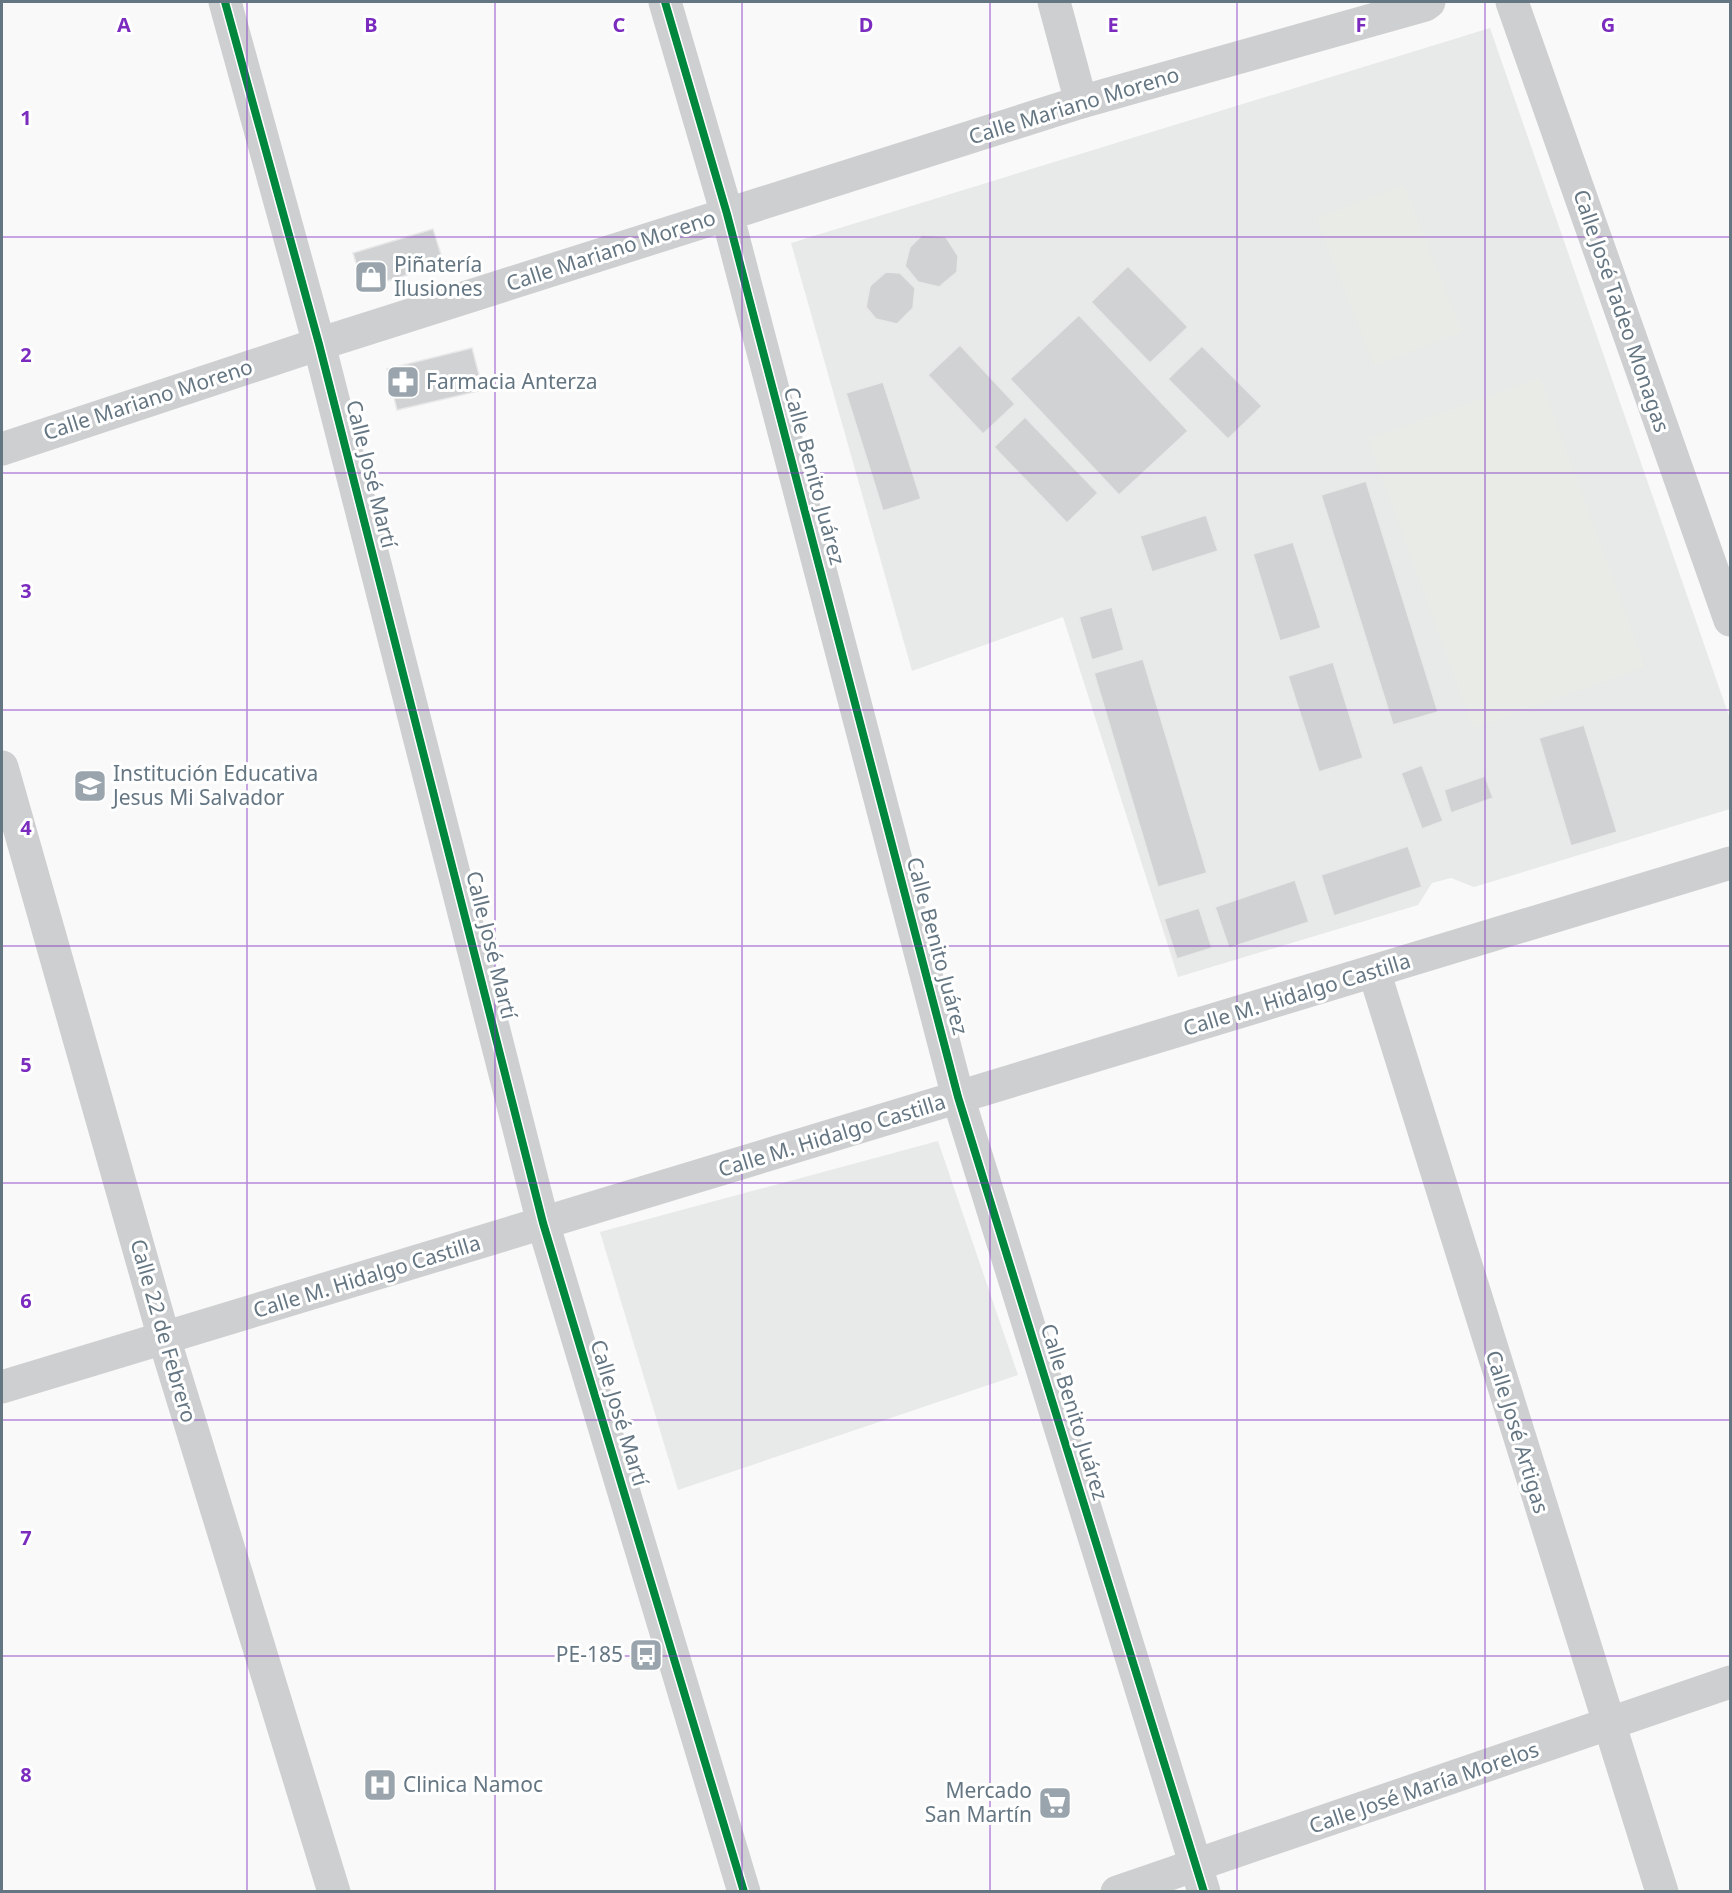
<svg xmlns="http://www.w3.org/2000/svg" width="1732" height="1893" font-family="'Noto Sans',sans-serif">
  <rect width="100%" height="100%" fill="#f9f9f9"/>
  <!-- built -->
  <g fill="#e8e9e9">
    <polygon points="1490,28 1730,719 1730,809 1474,887 1451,878 1432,883 1418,905 1178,977 1063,617 912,671 791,243"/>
    <polygon points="938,1141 1018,1375 678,1490 600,1232"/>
  </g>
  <!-- green -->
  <g fill="#e8ebe6">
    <polygon points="1404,185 1462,332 1374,366 1316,218"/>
    <polygon points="1540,378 1645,667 1473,728 1368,439"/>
  </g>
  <!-- building -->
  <g fill="#d0d2d3" stroke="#e8e8e8" stroke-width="1.5">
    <polygon points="433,229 444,264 364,288 353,253"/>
    <polygon points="922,235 946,237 958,256 957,272 939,287 918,282 905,266 910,247"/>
    <polygon points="1128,266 1188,327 1150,363 1091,302"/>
    <polygon points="886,272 900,273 915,288 913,308 897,324 876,319 866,307 870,286"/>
    <polygon points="1079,315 1188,431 1119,495 1010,379"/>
    <polygon points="960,345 1015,404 983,434 928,375"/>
    <polygon points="1202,346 1262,406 1228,439 1168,379"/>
    <polygon points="472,348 483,390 397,410 387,369"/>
    <polygon points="883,382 921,499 883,511 846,393"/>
    <polygon points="1025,417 1098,493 1067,523 994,447"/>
    <polygon points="1366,481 1438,712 1393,725 1321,495"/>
    <polygon points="1206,515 1218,551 1152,572 1140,536"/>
    <polygon points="1293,542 1321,628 1280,641 1253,554"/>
    <polygon points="1112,607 1124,650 1092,660 1079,617"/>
    <polygon points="1143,659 1207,873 1158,887 1094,673"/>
    <polygon points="1333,662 1363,758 1319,772 1288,676"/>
    <polygon points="1584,725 1617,832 1571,846 1539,738"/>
    <polygon points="1422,765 1443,821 1422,829 1401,773"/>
    <polygon points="1485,776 1493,798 1451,813 1444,790"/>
    <polygon points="1408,846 1422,887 1334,916 1321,875"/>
    <polygon points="1295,880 1309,922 1229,948 1215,907"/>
    <polygon points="1199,908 1212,948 1177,959 1164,919"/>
  </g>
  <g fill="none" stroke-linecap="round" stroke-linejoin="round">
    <!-- minor -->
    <g stroke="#cecfd0" stroke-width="33">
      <polyline points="225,2 319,344 543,1223 744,1892"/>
      <polyline points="665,2 727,214 958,1097 1204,1892"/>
      <polyline points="1054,2 1081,102"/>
      <polyline points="1512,2 1730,620"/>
      <polyline points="2,449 319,344 1081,102 1425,5 1429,2"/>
      <polyline points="2,767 164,1338 334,1892"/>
      <polyline points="1374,971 1662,1892"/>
      <polyline points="2,1387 1730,863"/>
      <polyline points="1117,1892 1730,1682"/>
    </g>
    <!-- cycleway casing -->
    <g stroke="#fff" stroke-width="11">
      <g id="cycleway">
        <polyline points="225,2 319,344 543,1223 744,1892"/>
        <polyline points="665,2 727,214 958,1097 1204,1892"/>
      </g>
    </g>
    <!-- cycleway -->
    <use href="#cycleway" stroke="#00873e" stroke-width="8"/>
  </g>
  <!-- grid -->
  <path fill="none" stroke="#7b2cbf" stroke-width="1.5" stroke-opacity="0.55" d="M 247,2 L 247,1892M 495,2 L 495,1892M 742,2 L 742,1892M 990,2 L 990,1892M 1237,2 L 1237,1892M 1485,2 L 1485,1892M 2,237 L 1730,237M 2,473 L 1730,473M 2,710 L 1730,710M 2,946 L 1730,946M 2,1183 L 1730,1183M 2,1420 L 1730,1420M 2,1656 L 1730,1656"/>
  <!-- icons -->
  <defs>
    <g id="shop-square" transform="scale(1.725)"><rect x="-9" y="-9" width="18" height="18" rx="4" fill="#99a4ac" stroke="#fff"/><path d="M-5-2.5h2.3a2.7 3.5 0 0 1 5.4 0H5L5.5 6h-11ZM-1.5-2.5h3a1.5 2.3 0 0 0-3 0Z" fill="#fff"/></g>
    <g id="pharmacy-square" transform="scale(1.725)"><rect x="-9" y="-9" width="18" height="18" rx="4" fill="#99a4ac" stroke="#fff"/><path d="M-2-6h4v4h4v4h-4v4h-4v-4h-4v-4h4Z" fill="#fff"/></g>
    <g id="school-square" transform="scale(1.725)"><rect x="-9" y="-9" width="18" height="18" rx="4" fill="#99a4ac" stroke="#fff"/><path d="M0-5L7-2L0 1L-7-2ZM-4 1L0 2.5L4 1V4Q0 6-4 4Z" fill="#fff"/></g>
    <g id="bus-square" transform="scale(1.725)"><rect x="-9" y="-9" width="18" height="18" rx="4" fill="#99a4ac" stroke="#fff"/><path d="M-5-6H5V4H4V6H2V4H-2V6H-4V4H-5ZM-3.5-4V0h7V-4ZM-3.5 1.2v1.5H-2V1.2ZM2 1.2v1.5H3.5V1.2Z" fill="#fff"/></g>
    <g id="hospital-square" transform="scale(1.725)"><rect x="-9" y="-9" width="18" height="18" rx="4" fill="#99a4ac" stroke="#fff"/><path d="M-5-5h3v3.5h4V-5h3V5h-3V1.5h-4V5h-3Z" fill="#fff"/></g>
    <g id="supermarket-square" transform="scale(1.725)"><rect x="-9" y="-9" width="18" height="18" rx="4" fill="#99a4ac" stroke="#fff"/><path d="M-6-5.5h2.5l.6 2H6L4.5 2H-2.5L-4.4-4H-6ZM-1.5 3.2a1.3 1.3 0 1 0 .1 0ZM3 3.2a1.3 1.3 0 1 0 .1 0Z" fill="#fff"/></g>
  </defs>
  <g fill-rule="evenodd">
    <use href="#shop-square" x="371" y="277"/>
    <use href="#pharmacy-square" x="403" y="382"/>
    <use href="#school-square" x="90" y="786"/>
    <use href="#bus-square" x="646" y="1655"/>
    <use href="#hospital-square" x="380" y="1785"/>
    <use href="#supermarket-square" x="1055" y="1803"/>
  </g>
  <g text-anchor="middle" stroke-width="6" stroke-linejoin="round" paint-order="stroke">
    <!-- street labels -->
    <g font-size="21" fill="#657683" stroke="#fff">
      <text transform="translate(1074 106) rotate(-17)" y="7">Calle Mariano Moreno</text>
      <text transform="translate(611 251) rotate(-18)" y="7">Calle Mariano Moreno</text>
      <text transform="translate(1621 311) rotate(71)" y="7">Calle José Tadeo Monagas</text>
      <text transform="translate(148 400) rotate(-18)" y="7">Calle Mariano Moreno</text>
      <text transform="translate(371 474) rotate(76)" y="7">Calle José Martí</text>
      <text transform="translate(814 476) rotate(75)" y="7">Calle Benito Juárez</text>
      <text transform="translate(491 945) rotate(76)" y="7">Calle José Martí</text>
      <text transform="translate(937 946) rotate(75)" y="7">Calle Benito Juárez</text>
      <text transform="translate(1297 995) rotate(-17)" y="7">Calle M. Hidalgo Castilla</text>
      <text transform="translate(832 1136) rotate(-17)" y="7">Calle M. Hidalgo Castilla</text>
      <text transform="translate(367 1277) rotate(-17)" y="7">Calle M. Hidalgo Castilla</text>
      <text transform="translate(163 1331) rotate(74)" y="7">Calle 22 de Febrero</text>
      <text transform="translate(1074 1412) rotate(73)" y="7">Calle Benito Juárez</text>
      <text transform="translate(619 1413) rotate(73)" y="7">Calle José Martí</text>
      <text transform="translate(1517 1432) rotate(73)" y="7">Calle José Artigas</text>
      <text transform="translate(1424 1788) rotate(-19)" y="7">Calle José María Morelos</text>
    </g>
    <!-- poi labels -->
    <g font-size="21" fill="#657683" stroke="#fff" text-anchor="start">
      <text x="394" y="272">Piñatería<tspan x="394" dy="24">Ilusiones</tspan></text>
      <text x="426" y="389">Farmacia Anterza</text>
      <text x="113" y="781">Institución Educativa<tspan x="113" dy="24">Jesus Mi Salvador</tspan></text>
      <text x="623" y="1662" text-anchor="end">PE-185</text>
      <text x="403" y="1792">Clinica Namoc</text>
      <text x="1032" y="1798" text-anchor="end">Mercado<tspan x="1032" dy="24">San Martín</tspan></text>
    </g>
  </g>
  <g font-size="20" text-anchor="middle" font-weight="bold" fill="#7b2cbf" stroke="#fff" stroke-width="6" stroke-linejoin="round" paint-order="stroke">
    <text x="124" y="32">A</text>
    <text x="371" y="32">B</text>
    <text x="619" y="32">C</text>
    <text x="866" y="32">D</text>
    <text x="1113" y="32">E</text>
    <text x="1361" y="32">F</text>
    <text x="1608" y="32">G</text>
    <text x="26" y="125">1</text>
    <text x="26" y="362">2</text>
    <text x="26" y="598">3</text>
    <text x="26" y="835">4</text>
    <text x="26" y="1072">5</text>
    <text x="26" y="1308">6</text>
    <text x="26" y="1545">7</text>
    <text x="26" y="1782">8</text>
  </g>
  <!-- border -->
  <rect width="1732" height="1893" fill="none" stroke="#657683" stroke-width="6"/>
</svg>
